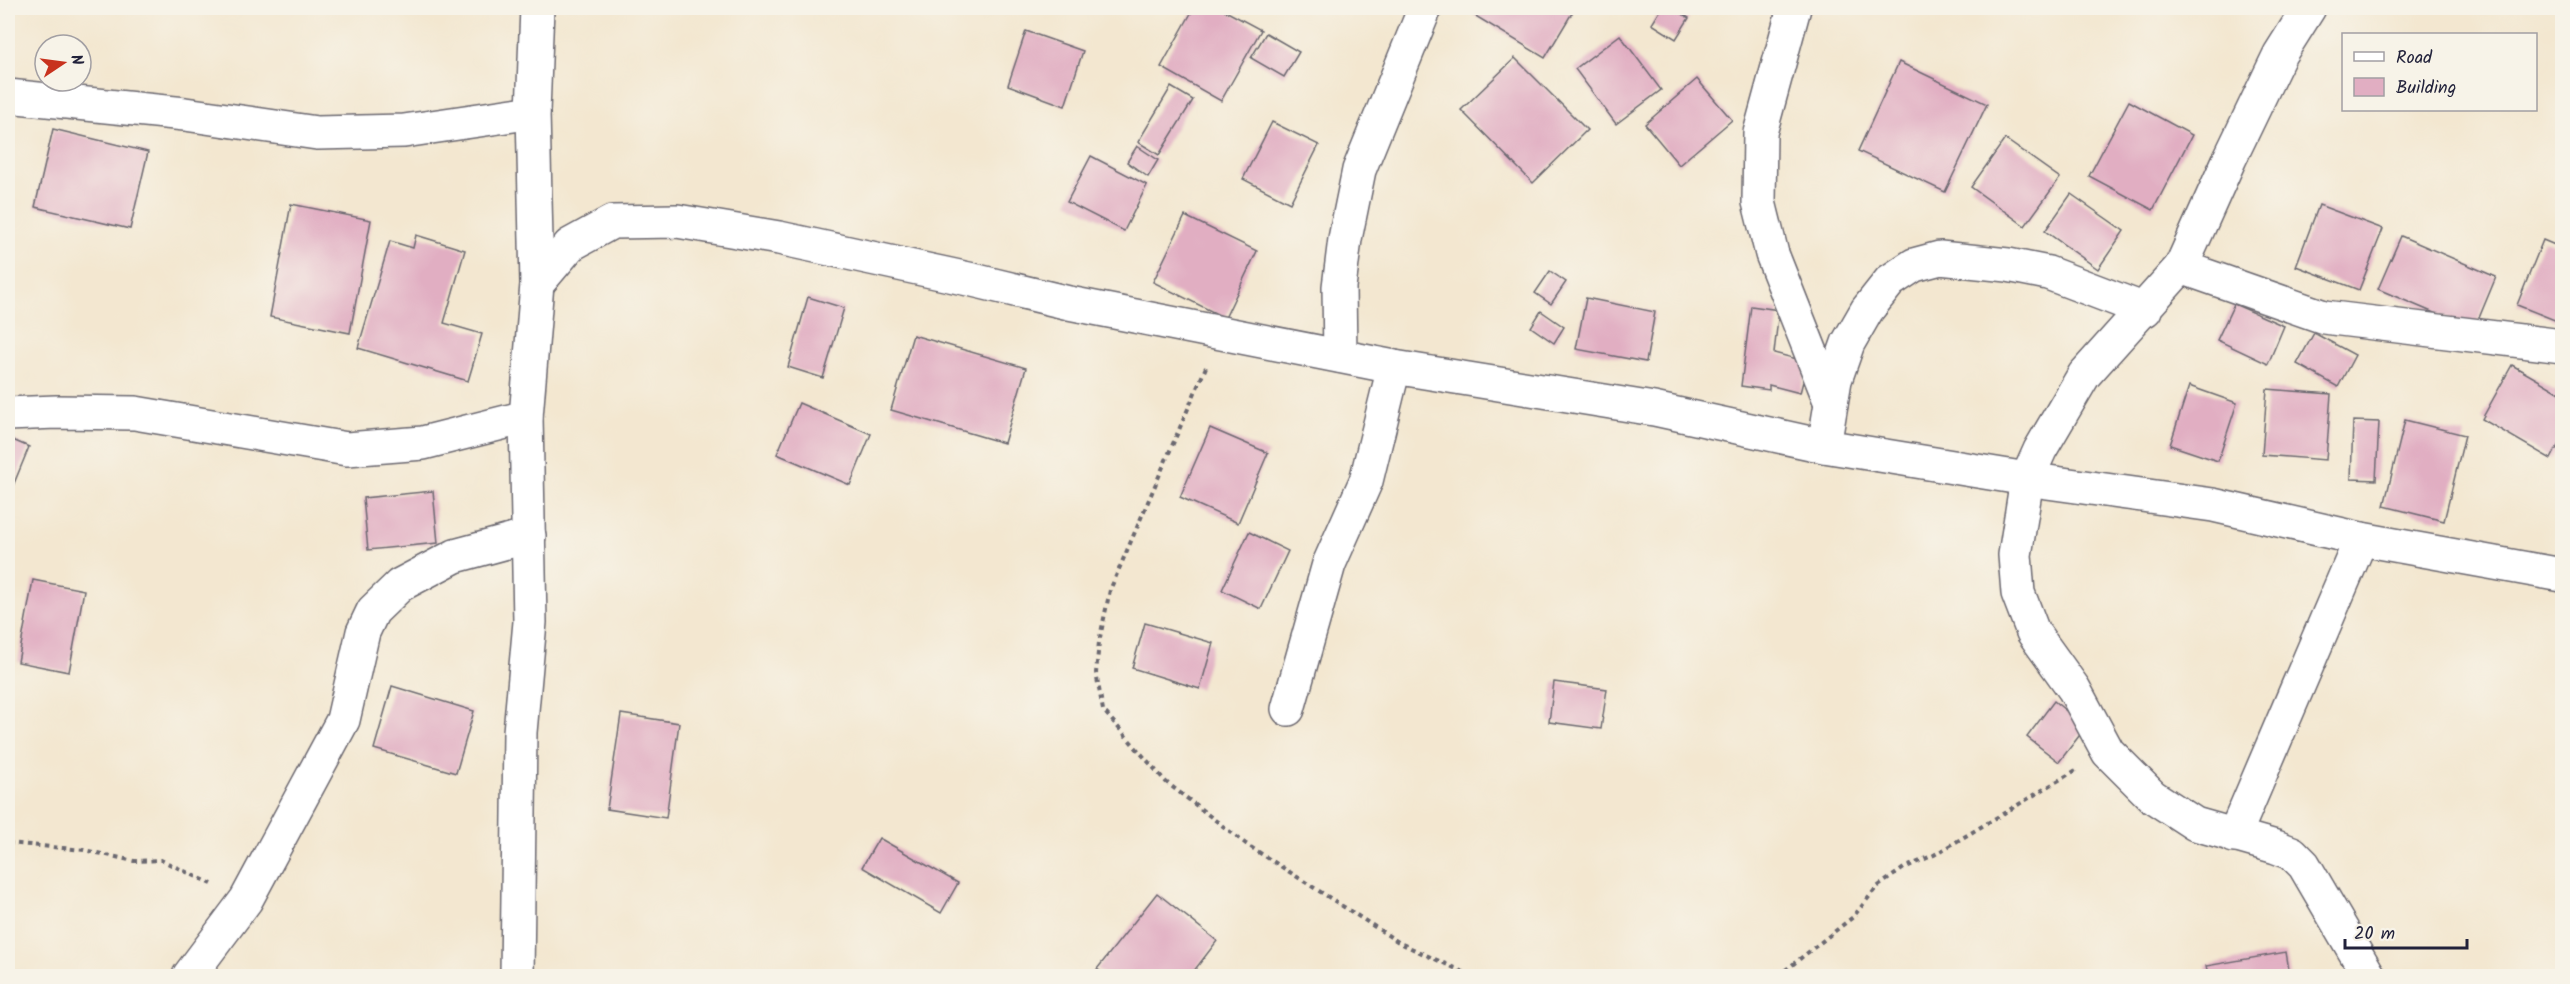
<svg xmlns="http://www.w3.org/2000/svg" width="2570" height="984" font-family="Kalam,sans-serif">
  <rect width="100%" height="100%" fill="#f7f3e8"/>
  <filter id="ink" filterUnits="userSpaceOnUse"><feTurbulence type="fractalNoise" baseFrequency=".0167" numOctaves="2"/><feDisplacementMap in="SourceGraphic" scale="12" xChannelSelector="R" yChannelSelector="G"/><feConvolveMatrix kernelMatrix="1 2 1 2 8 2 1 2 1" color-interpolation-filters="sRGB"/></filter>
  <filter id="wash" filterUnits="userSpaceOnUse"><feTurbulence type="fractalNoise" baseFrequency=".008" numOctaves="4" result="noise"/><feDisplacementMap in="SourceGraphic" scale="24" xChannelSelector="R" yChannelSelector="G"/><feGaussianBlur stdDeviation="1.35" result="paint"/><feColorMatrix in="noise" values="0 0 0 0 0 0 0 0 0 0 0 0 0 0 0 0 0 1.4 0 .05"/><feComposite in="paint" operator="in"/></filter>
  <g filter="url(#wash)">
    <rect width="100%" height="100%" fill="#f3e7d0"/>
    <g id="blocks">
      <!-- building -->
      <g fill="#e1aec2">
        <polygon points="1194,8 1220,8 1261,30 1221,101 1161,67"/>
        <polygon points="1472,8 1575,8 1545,58 1469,12"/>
        <polygon points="1662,8 1673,8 1689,18 1676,39 1652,24"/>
        <polygon points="1026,31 1083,51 1065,106 1008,85"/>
        <polygon points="1266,33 1299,52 1284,77 1251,58"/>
        <polygon points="1620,35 1661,90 1616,124 1575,69"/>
        <polygon points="1515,58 1587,130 1533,183 1461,110"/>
        <polygon points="1899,62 1987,104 1945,192 1858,151"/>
        <polygon points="1697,79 1732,120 1679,165 1645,124"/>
        <polygon points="1171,87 1193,100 1159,155 1138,142"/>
        <polygon points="2129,101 2192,135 2153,210 2089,176"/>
        <polygon points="1272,122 1319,145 1290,203 1243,179"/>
        <polygon points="53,129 148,152 130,229 35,207"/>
        <polygon points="2005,139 2060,178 2025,226 1971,187"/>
        <polygon points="1137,146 1158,160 1148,177 1127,162"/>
        <polygon points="1091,156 1147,185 1124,231 1067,202"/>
        <polygon points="2071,194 2124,231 2098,269 2045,231"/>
        <polygon points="291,204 371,220 350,333 270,317"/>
        <polygon points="2319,205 2383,229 2359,290 2296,266"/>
        <polygon points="1185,216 1257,251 1225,318 1153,282"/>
        <polygon points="416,235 465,250 444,323 482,334 468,381 358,348 390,241 413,248"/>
        <polygon points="2401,236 2496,277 2474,330 2378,289"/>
        <polygon points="2543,240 2562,248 2562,323 2517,305"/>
        <polygon points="1550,271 1566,282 1551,304 1535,293"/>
        <polygon points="808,297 844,308 823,378 788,367"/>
        <polygon points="1586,298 1655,312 1646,362 1576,349"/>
        <polygon points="2234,304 2284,326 2268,364 2217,340"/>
        <polygon points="1751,306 1779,310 1774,353 1808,362 1800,393 1769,385 1769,390 1741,386"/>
        <polygon points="1541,311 1564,327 1554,343 1531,327"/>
        <polygon points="2314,333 2355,355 2338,387 2297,364"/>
        <polygon points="913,335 1026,368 1004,443 891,410"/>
        <polygon points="2512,365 2562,394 2562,438 2551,459 2482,419"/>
        <polygon points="2189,386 2237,403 2218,461 2170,445"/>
        <polygon points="2267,389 2331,394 2326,460 2262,455"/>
        <polygon points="799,403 871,434 850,485 777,454"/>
        <polygon points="2405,420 2465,435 2444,521 2384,506"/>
        <polygon points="2353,421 2379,422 2376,480 2351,479"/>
        <polygon points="1210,428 1268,453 1238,523 1180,497"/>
        <polygon points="8,438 29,447 8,498"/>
        <polygon points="433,491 438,543 368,550 363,498"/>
        <polygon points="1249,532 1288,551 1261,609 1222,590"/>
        <polygon points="33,580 84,590 69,672 18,662"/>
        <polygon points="1145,623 1213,643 1200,689 1132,668"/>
        <polygon points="1554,682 1607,689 1601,729 1549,722"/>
        <polygon points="392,686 474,711 456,773 374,749"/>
        <polygon points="2054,701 2086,727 2059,762 2027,737"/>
        <polygon points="621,714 679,723 666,818 607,809"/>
        <polygon points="879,838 958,883 941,913 862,867"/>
        <polygon points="1157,893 1217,941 1190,976 1107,976 1097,969"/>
        <polygon points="2286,952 2290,976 2208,976 2206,966"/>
      </g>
    </g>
  </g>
  <g filter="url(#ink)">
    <use href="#blocks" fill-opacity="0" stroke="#6b676f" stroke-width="1.5"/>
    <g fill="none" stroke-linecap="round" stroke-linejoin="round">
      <!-- minor casing -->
      <g stroke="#6b676f" stroke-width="36">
        <g id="minor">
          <polyline points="1794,8 1760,133 1759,202 1772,254 1831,403"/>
          <polyline points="2309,8 2280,54 2230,158 2181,267 2084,375 2040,450 2027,479 2015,555 2018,593 2033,632 2074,689 2108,752 2152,796 2195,824 2276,847 2292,853 2304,865 2369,976"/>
          <polyline points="8,96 185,114 317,133 404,131 533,112"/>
          <polyline points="2181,267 2324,317 2562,346"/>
          <polyline points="537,284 570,245 612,222 677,221 779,238 973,280 1069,303 1394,367 1654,409 1824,446 2027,479 2213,505 2361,539 2562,575"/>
          <polyline points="1340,356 1339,287 1345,239 1359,170 1425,8"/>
          <polyline points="8,414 56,412 135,413 347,449 423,443 526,417"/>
          <polyline points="1824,446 1835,380 1848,343 1867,310 1890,281 1914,265 1940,258 2008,265 2048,273 2145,310"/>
          <polyline points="1288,709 1329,564 1366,481 1394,367"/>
          <polyline points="2234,836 2361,539"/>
          <polyline points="189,976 246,900 343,720 363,632 373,611 400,585 455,556 529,536"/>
          <polyline points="517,976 520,732 530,622 526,417 537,284 533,112 537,8"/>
        </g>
      </g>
      <!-- path -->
      <g stroke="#6b676f" stroke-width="4" stroke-dasharray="4.5 4.5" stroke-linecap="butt">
        <polyline points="1206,367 1110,590 1099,642 1096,673 1103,710 1166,782 1246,844 1400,943 1472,976"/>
        <polyline points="8,843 84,850 134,861 161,860 212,884"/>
        <polyline points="1778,976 1853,917 1877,887 1904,868 1934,855 2076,770"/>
      </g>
      <!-- minor -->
      <use href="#minor" stroke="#fff" stroke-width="33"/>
    </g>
  </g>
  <!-- margin -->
  <rect width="2570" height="984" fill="none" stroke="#f7f3e8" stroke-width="30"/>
  <!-- legend -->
  <rect x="2342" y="33" width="195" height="78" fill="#f7f3e8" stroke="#a29fa3" stroke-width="1.5"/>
  <rect x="2354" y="52" width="30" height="9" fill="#ffffff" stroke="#a29fa3" stroke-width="1.5"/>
  <text x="2396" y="63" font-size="18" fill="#22223b">Road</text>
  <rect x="2354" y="78" width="30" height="18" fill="#e1aec2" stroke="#a29fa3" stroke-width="1.5"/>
  <text x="2396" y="93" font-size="18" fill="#22223b">Building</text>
  <!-- north arrow -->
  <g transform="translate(63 63) rotate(77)"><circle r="28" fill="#f7f3e8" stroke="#a29fa3" stroke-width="1.5"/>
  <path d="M0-4.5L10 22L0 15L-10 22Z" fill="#c8321e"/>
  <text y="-9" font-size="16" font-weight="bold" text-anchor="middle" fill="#22223b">N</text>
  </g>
  <!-- scale -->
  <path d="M2345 939v9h122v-9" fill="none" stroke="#22223b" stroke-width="3"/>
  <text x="2354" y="939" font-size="18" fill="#22223b" stroke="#f7f3e8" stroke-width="4.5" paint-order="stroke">20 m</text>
</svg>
